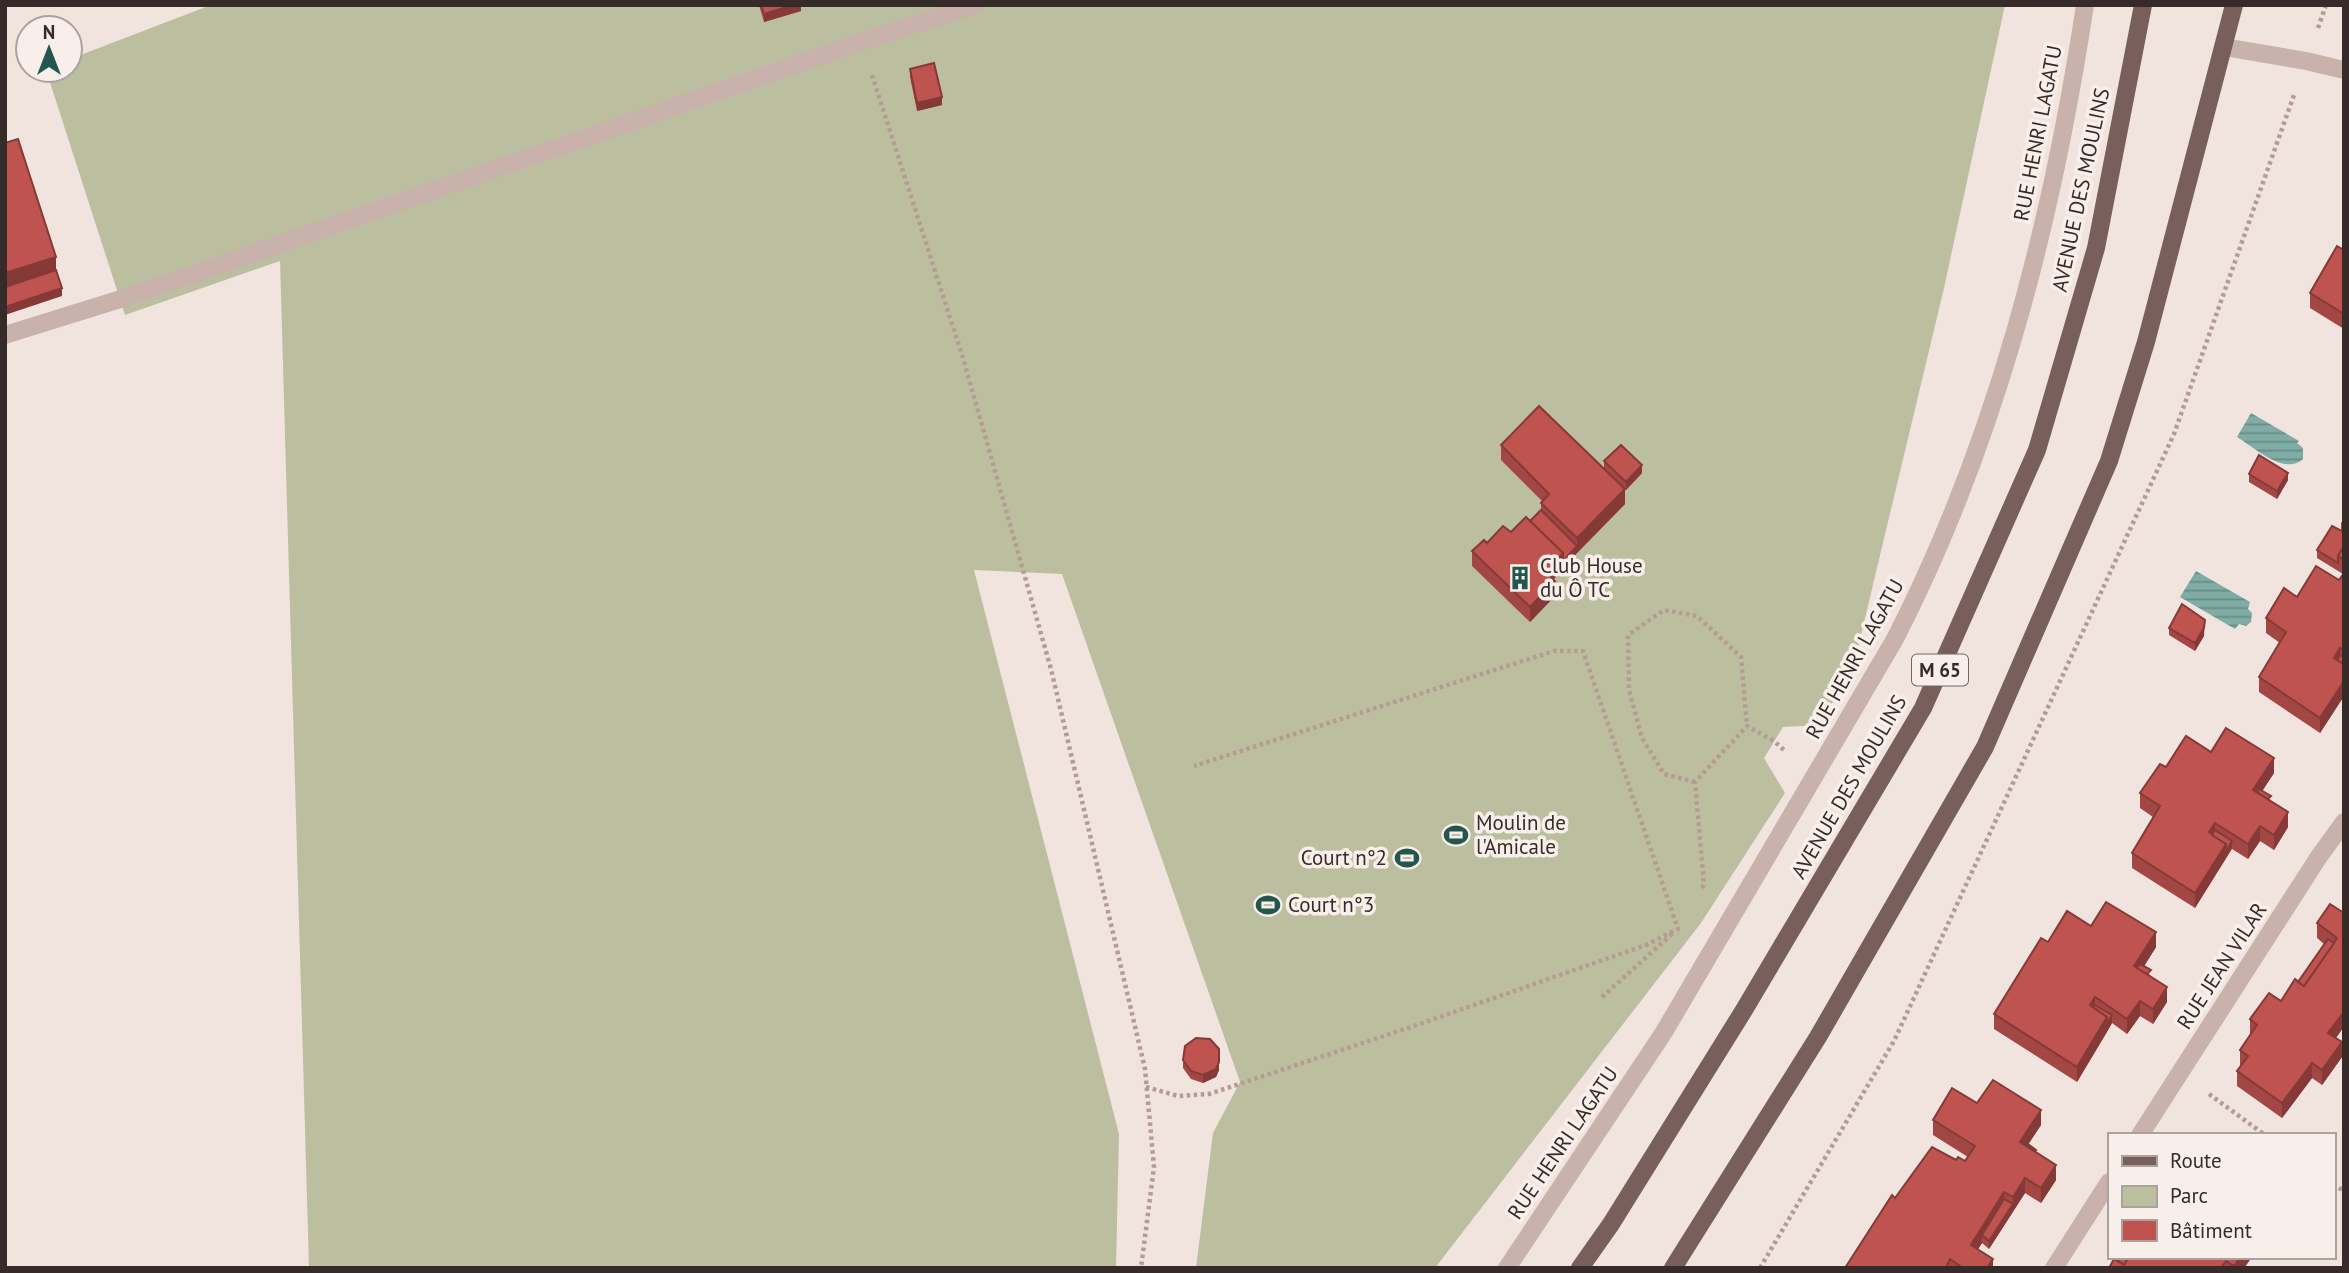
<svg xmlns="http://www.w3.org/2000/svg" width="2349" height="1273" font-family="'PT Sans',sans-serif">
  <defs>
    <pattern id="water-rules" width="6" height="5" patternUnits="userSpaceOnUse" patternTransform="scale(1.75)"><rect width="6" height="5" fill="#7faca5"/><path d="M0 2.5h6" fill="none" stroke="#698c87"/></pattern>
  </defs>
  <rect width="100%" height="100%" fill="#f1e4de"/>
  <!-- green -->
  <polygon fill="#bbbf9f" points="211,5 2005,5 1944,288 1854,664 1820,725 1783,727 1764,758 1785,793 1701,923 1435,1268 1196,1268 1213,1133 1240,1082 1062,574 974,570 1119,1134 1116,1268 309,1268 280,261 125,315 46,70 70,70 70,59"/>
  <!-- water -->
  <g fill="url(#water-rules)">
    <path d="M 2251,413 L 2299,441 L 2297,443 L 2303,448 L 2303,459 C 2285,476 2255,448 2237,437 Z"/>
    <polygon points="2196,571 2250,602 2248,609 2252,613 2251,622 2246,626 2239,624 2235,629 2180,597"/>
  </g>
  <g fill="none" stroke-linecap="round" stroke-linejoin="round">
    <!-- path -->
    <g stroke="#b49c95" stroke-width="4.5" stroke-dasharray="3.5 3.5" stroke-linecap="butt">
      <polyline points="2318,28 2326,5"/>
      <polyline points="872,75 963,358 1051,669 1145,1069 1154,1167 1141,1268"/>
      <polyline points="1695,782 1664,774 1642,738 1629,690 1628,635 1664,610 1697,616 1741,657 1747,726"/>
      <polyline points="1702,888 1704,885 1695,782 1747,726 1774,741 1785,751"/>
      <polyline points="1602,997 1673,933"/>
      <polyline points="1146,1087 1178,1096 1209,1094 1411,1027 1646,945 1678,929 1583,651 1554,651 1194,766"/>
      <polyline points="2209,1094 2265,1135"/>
      <polyline points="2333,1184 2344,1191"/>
      <polyline points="1760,1268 1894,1041 2174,434 2294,95"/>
    </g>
    <!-- lane -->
    <g stroke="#c9b2ab" stroke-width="18">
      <polyline points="2224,47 2306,61 2344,70"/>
      <polyline points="5,335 127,297 858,43 975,5"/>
    </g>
    <!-- street -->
    <g stroke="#c9b2ab" stroke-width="18">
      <polyline points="2140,1135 2318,858 2344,822"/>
      <path d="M 1507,1268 L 1664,1032 L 1895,639 C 1996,442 2052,223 2085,5"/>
      <polyline points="2054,1268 2109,1182"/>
    </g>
    <!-- primary -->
    <g stroke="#785f5c" stroke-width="18">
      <polyline points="1580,1268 1611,1224 1744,1010 1923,708 2037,450 2096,248 2143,5"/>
      <polyline points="1673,1268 1818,1037 1985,747 2109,461 2146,342 2234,5"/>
    </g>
  </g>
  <!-- wall -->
  <g fill="#a34744">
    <polygon points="759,5 801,5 801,11 764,22"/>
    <polygon points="910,69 942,105 917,111 910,77"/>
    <polygon points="2344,250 2344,329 2310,308 2310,293"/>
    <polygon points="1501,445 1625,504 1577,553 1553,580 1555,596 1530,622 1472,566 1472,551 1511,532 1530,521 1541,510 1541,503 1542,501 1501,460"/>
    <polygon points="1604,461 1642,473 1626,490 1604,469"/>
    <polygon points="2249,474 2288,480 2277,499 2249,482"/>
    <polygon points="2344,518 2344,696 2320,733 2259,692 2259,677 2280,643 2266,633 2266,618 2297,597 2339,580 2343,574 2317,558 2317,550 2341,531 2341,523"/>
    <polygon points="2169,628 2204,636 2195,651 2169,635"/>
    <polygon points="2211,752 2274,773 2262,791 2271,801 2288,827 2274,850 2260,841 2248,859 2232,849 2195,908 2132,868 2132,853 2153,817 2140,808 2140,793 2166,767"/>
    <polygon points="2344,913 2344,1029 2343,1028 2336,1038 2342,1057 2322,1085 2312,1078 2282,1118 2237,1086 2237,1071 2241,1066 2240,1065 2240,1050 2250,1034 2250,1019 2281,1001 2298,982 2324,944 2317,938 2317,923"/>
    <polygon points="2091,926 2156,947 2144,966 2167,1002 2153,1024 2140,1016 2127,1034 2112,1023 2077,1082 1994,1029 1994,1014 2048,942"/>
    <polygon points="1183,1060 1219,1070 1216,1077 1203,1083 1191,1079 1183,1068"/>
    <polygon points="1977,1103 2041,1125 2028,1144 2036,1152 2056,1180 2041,1203 2025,1193 1989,1249 1982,1243 1978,1249 1993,1268 1845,1268 1895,1198 1956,1160 1965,1161 1968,1157 1933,1135 1933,1120"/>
    <polygon points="2121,1257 2252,1257 2244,1268 2109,1268 2118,1261"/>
  </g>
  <!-- shaded-wall -->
  <g fill="#853a37">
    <polygon points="793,5 801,5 801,11 764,22 764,14"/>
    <polygon points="942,97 942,105 917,111 917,103"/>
    <polygon points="56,257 56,278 5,295 5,273"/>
    <polygon points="62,288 62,296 5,315 5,307"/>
    <polygon points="1642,465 1642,473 1626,490 1626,482"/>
    <polygon points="2288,473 2288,480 2277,499 2277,491"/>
    <polygon points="1625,489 1625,504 1577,553 1546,588 1546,573 1563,553 1577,546 1577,538"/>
    <polygon points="1555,581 1555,596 1530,622 1530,607"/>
    <polygon points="2205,620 2204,636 2195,651 2195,643"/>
    <polygon points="2340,648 2340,663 2334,658"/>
    <polygon points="2344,681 2344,696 2320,733 2320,718"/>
    <polygon points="2274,758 2274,773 2257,799 2253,790"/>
    <polygon points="2288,812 2288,827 2274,850 2274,835"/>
    <polygon points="2215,823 2215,838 2209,832"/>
    <polygon points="2260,826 2260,841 2248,859 2248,844"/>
    <polygon points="2232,841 2232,848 2195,908 2195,893 2226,844"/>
    <polygon points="2156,932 2156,947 2138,976 2134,966"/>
    <polygon points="2167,987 2167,1002 2153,1024 2153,1009"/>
    <polygon points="2095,997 2095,1012 2090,1005"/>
    <polygon points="2140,1001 2140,1016 2127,1034 2127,1019"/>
    <polygon points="2343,1013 2343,1028 2328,1048 2328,1033"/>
    <polygon points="2112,1015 2112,1023 2107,1032 2077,1082 2077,1067 2107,1017"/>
    <polygon points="2342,1042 2342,1057 2322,1085 2322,1070"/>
    <polygon points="1219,1062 1219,1070 1216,1077 1203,1083 1203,1075"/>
    <polygon points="2312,1063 2312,1078 2282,1118 2282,1103"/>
    <polygon points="2041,1110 2041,1125 2024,1151 2020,1142"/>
    <polygon points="2056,1165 2056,1180 2041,1203 2041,1188"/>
    <polygon points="2025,1178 2025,1193 1989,1249 1989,1241 2013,1204 2013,1197"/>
    <polygon points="2004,1192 2004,1207 1982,1235 1982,1243 1971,1260 1971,1245"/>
    <polygon points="2240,1257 2252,1257 2244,1268 2234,1268 2234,1266"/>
    <polygon points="1993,1259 1993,1268 1987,1268"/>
  </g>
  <!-- building -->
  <g fill="#be534f" stroke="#853a37" stroke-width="2">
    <polygon points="761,5 793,5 764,14"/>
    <polygon points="934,63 942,97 917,103 910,69"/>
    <polygon points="18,139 56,257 5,273 5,143"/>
    <polygon points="2337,246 2344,250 2344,314 2310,293"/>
    <polygon points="56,270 62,288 5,307 5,287"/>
    <polygon points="1539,406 1625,489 1577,538 1541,503 1549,494 1501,445"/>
    <polygon points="1621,445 1642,465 1626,482 1604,461"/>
    <polygon points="2259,455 2288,473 2277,491 2249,474"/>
    <polygon points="1541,510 1577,546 1563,561 1563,553 1530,521"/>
    <polygon points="1526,517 1563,553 1546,573 1555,581 1530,607 1472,551 1484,540 1487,543 1503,526 1511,532"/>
    <polygon points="2332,526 2344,532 2344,546 2338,556 2338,563 2317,550"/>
    <polygon points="2344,546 2344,560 2338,556"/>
    <polygon points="2316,566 2339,580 2344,573 2344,651 2340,648 2334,658 2344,664 2344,681 2320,718 2259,677 2286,632 2266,618 2284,588 2297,597"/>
    <polygon points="2182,604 2205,620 2204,628 2195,643 2169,628"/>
    <polygon points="2340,655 2344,658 2344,664 2337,660"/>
    <polygon points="2226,728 2274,758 2253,790 2288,812 2274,835 2260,826 2248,844 2215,823 2209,832 2226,844 2195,893 2132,853 2160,806 2140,793 2160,764 2166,767 2186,736 2211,752"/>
    <polygon points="2259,789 2271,796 2268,799 2257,792"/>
    <polygon points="2215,830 2232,841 2226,851 2226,844 2212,835"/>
    <polygon points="2106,902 2156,932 2134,966 2167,987 2153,1009 2140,1001 2127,1019 2095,997 2090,1005 2107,1017 2077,1067 1994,1014 2041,938 2048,942 2067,911 2091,926"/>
    <polygon points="2330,904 2344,913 2344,1014 2343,1013 2328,1033 2342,1042 2322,1070 2312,1063 2282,1103 2237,1071 2248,1056 2240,1050 2257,1025 2250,1019 2269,993 2281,1001 2295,979 2304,986 2337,938 2317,923"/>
    <polygon points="2328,939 2334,943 2304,986 2298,982"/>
    <polygon points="2140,964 2151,970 2147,974 2137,968"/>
    <polygon points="2095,1005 2112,1015 2107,1024 2107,1017 2093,1007"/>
    <polygon points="1196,1038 1210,1039 1219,1049 1219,1062 1216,1069 1203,1075 1191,1071 1183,1060 1185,1046"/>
    <polygon points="1993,1080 2041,1110 2020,1142 2056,1165 2041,1188 2025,1178 2013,1197 2004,1192 1971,1245 1993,1259 1987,1268 1963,1268 1950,1259 1946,1268 1845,1268 1892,1195 1895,1198 1932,1147 1956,1160 1958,1157 1965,1161 1975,1146 1933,1120 1952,1088 1977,1103"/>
    <polygon points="2025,1142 2036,1150 2035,1151 2024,1144"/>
    <polygon points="2004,1199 2013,1204 1989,1241 1982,1235"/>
    <polygon points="2121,1257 2129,1257 2124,1265 2118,1261"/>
    <polygon points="2129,1257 2240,1257 2234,1266 2226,1261 2221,1268 2109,1268 2114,1259 2124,1265"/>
  </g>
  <!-- icons -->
  <defs>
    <g id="building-bare" transform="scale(1.89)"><path d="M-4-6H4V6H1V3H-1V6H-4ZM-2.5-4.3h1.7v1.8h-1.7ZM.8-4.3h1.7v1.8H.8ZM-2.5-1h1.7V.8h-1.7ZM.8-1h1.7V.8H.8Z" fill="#22564e" stroke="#f9efea" stroke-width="2.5" paint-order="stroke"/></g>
    <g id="stadium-bare" transform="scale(1.89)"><path d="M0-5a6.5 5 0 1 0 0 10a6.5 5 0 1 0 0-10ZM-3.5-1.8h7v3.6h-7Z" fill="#22564e" stroke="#f9efea" stroke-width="2.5" paint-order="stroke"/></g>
  </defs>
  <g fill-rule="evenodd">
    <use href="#building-bare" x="1520" y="578"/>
    <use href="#stadium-bare" x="1456" y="835"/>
    <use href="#stadium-bare" x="1407" y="858"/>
    <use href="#stadium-bare" x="1268" y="905"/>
  </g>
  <g text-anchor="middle" stroke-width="7" stroke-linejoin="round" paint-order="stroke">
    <!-- shield labels -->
    <rect fill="#f9efea" stroke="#716664" stroke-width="2" x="1912" y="654.5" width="56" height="31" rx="5"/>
    <g font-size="19" font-weight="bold" fill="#372b2a">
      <text x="1940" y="677">M 65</text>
    </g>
    <!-- street labels -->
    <g font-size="21" fill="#372b2a" stroke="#f9efea">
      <text transform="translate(2038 133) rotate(-79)" y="7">RUE HENRI LAGATU</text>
      <text transform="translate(2081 190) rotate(-78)" y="7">AVENUE DES MOULINS</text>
      <text transform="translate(1855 659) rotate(-61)" y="7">RUE HENRI LAGATU</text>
      <text transform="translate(1849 787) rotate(-60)" y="7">AVENUE DES MOULINS</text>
      <text transform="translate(2222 966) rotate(-57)" y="7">RUE JEAN VILAR</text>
      <text transform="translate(1563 1143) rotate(-56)" y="7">RUE HENRI LAGATU</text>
    </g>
    <!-- poi labels -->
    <g font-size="21" fill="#372b2a" stroke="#f9efea" text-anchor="start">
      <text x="1540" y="573">Club House<tspan x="1540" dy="24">du Ô TC</tspan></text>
      <text x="1476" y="830">Moulin de<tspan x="1476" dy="24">l'Amicale</tspan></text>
      <text x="1387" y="865" text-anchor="end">Court n°2</text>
      <text x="1288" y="912">Court n°3</text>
    </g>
  </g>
  <!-- border -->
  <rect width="2349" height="1273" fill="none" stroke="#372b2a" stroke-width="14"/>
  <!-- legend -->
  <rect x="2108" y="1133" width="228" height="126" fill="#f9efea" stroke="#aba19d" stroke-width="2"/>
  <rect x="2122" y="1156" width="35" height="10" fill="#785f5c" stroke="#aba19d" stroke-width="2"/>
  <text x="2170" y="1168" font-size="21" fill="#372b2a">Route</text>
  <rect x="2122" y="1186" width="35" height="21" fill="#bbbf9f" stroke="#aba19d" stroke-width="2"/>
  <text x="2170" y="1203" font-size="21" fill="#372b2a">Parc</text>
  <rect x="2122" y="1220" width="35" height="21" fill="#be534f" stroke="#aba19d" stroke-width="2"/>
  <text x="2170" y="1238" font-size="21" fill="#372b2a">Bâtiment</text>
  <!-- north arrow -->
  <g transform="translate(49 49)"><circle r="33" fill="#f9efea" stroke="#aba19d" stroke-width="2"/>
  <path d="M0-5L12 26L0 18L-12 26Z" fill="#22564e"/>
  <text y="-10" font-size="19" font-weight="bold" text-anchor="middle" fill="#372b2a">N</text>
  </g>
</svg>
